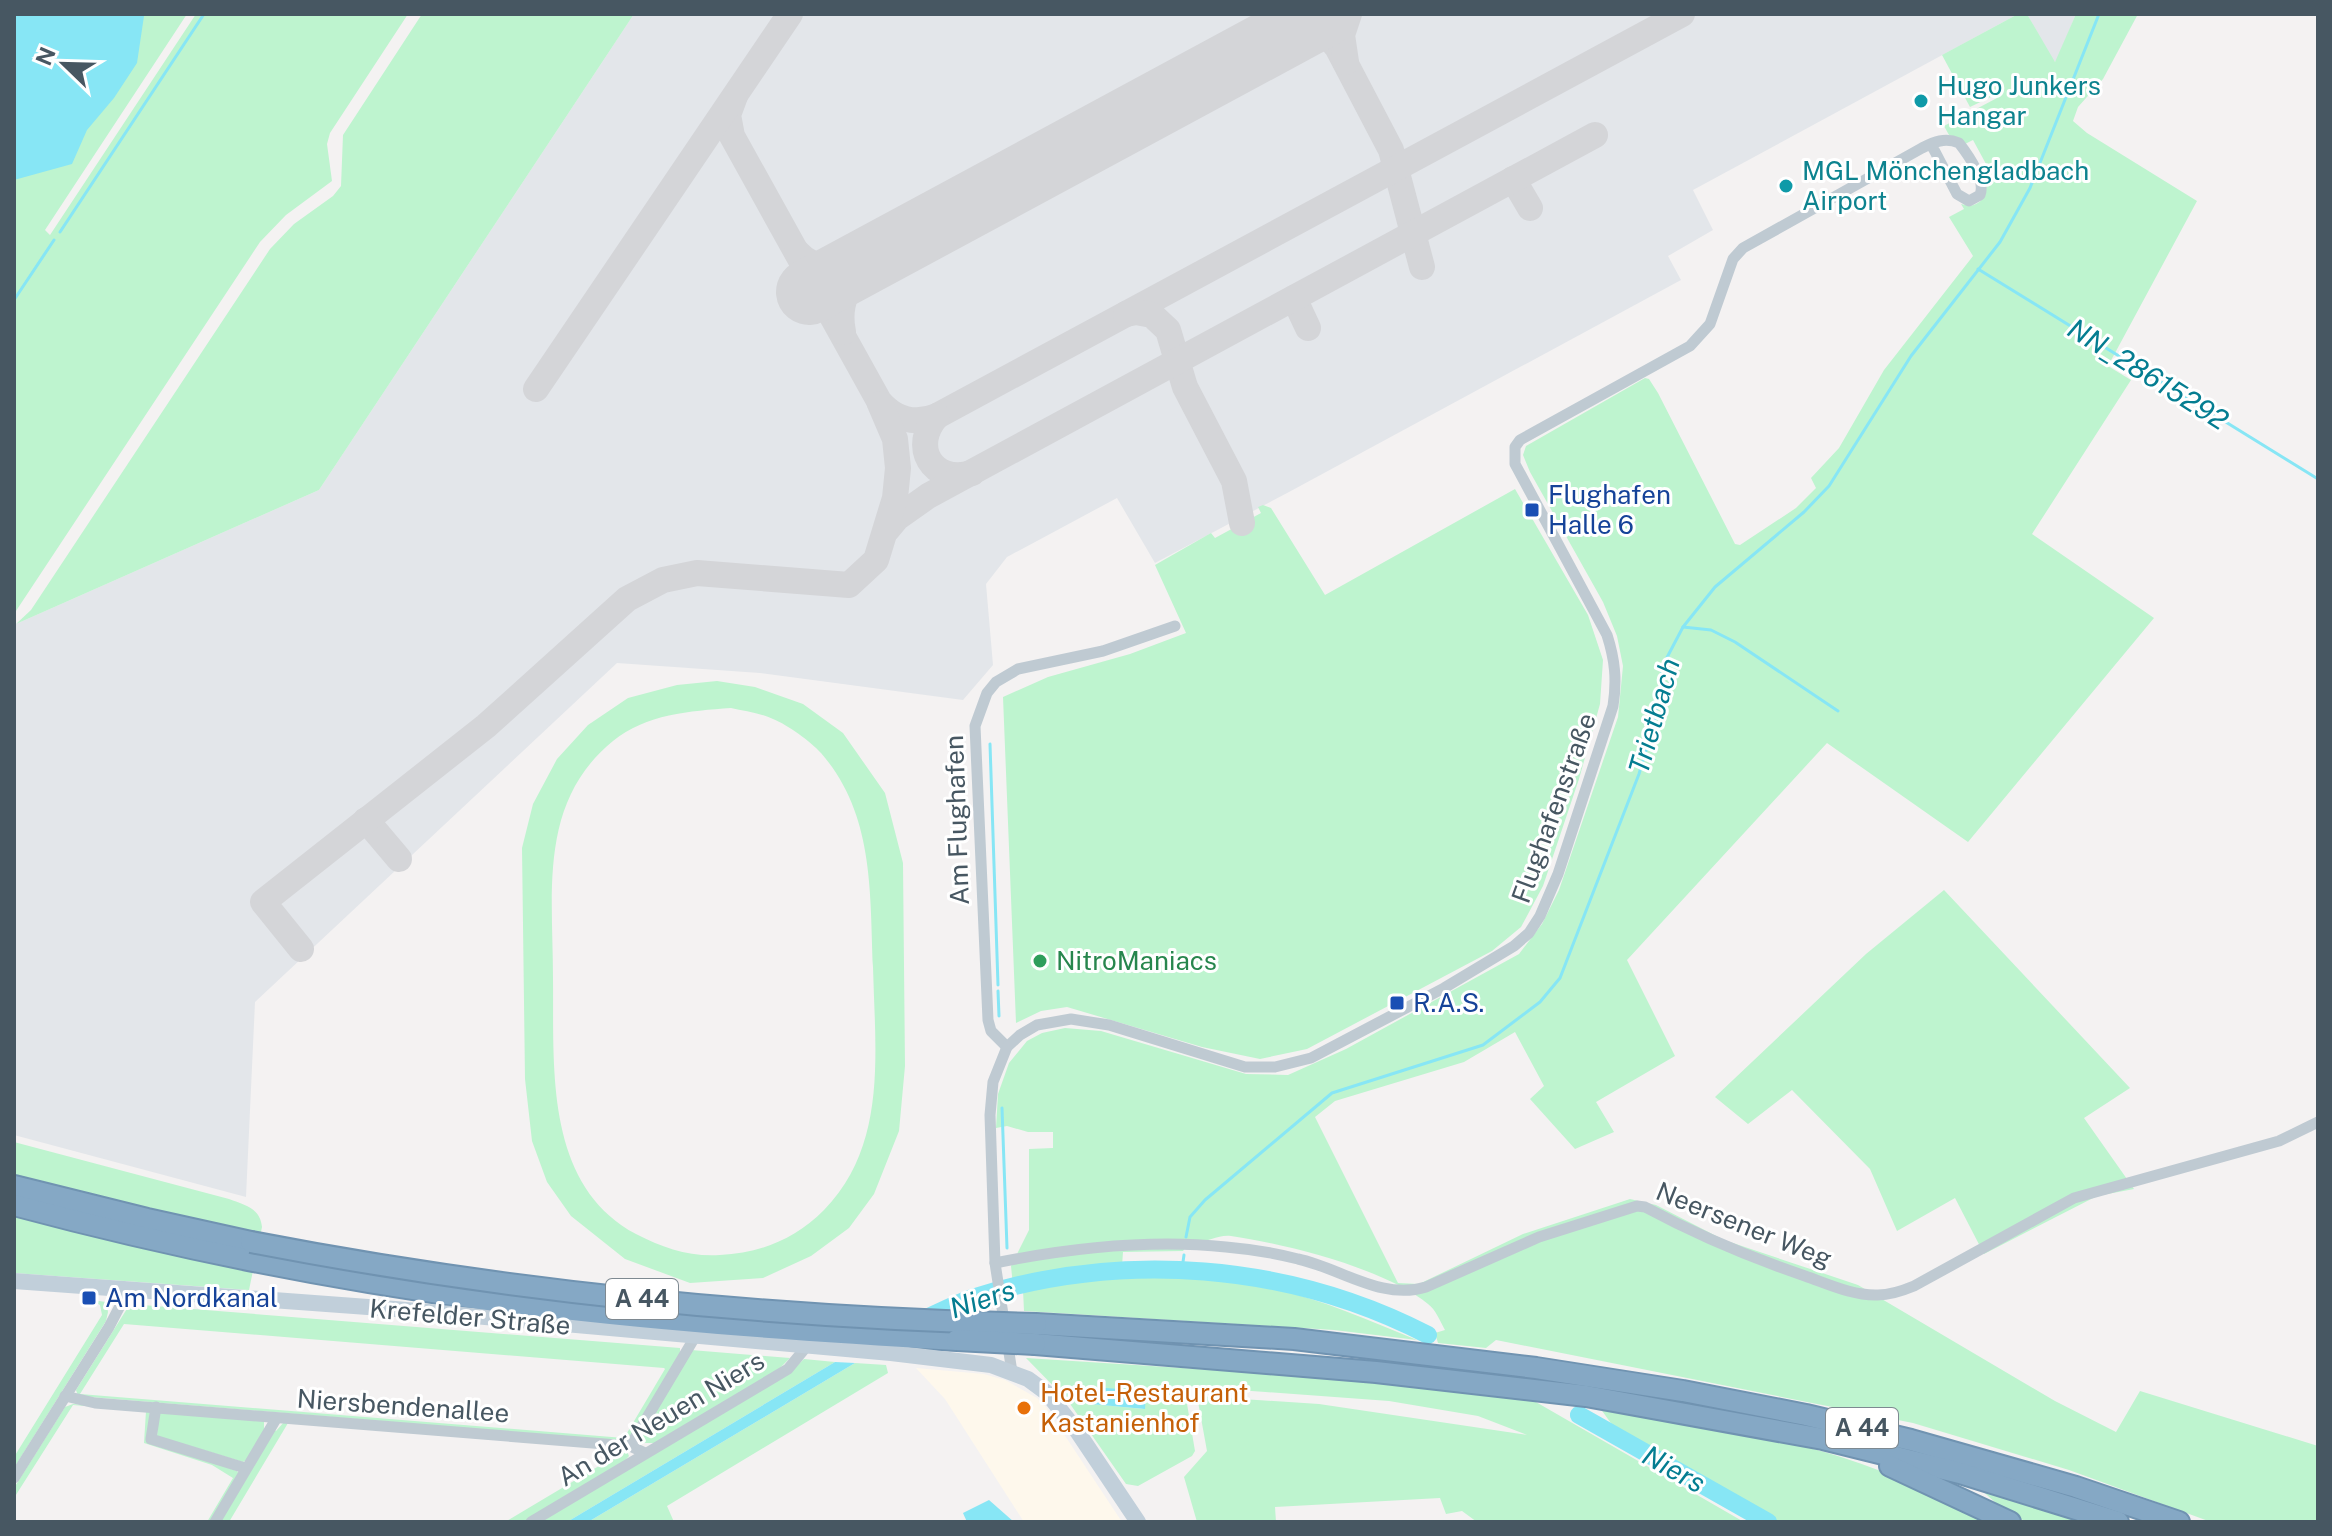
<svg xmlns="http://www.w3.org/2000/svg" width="2332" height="1536" font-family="'Public Sans',sans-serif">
  <rect width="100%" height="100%" fill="#f4f2f2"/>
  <!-- commercial -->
  <polygon fill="#fef8ec" points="916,1368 984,1374 1005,1380 1037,1398 1046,1407 1122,1522 1024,1522 945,1399"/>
  <!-- airport -->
  <g fill="#e3e6ea">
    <polygon points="634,14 2018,14 1693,190 1713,230 1668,256 1681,280 1289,492 1155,563 1117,498 1007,557 986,584 993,665 963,700 760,673 617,663 255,1002 246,1197 14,1135 14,627 16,624 319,490"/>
    <polygon points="2027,14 2076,14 2057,60 2054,62"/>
  </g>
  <!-- green -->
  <g fill="#bef4cf" fill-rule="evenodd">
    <polygon points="14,14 187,14 45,230 50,235 196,14 408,14 330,133 327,144 332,181 286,215 260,242 14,614"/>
    <polygon points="422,14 634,14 319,490 16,624 31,610 270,249 294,224 333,196 341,186 343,135"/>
    <path d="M 2018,14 L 2027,14 L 2055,62 L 2076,14 L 2138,14 L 2103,79 L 2078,107 L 2073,121 L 2087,133 L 2197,201 L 2108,366 L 2131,380 L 2032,534 L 2154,618 L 1968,842 L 1827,743 L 1627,960 L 1675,1056 L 1596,1102 L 1614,1132 L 1575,1149 L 1530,1099 L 1544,1086 L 1515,1032 L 1464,1062 L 1335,1101 L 1315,1117 L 1398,1283 L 1419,1284 L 1523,1234 L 1621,1202 L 1630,1199 L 1656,1205 L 1724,1240 L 1858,1285 L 2055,1401 L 2116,1432 L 2140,1391 L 2318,1446 L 2318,1522 L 2211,1522 L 2069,1470 L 1913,1423 L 1496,1340 L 1486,1348 L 1438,1343 L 1435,1333 L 1445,1330 C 1440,1321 1436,1310 1428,1304 C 1386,1269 1286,1244 1231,1236 C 1218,1234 1206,1244 1189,1242 L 1183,1251 L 1123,1252 L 1122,1266 L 1013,1286 L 1011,1266 L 1029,1230 L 1029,1149 L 1053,1148 L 1053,1132 L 1028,1132 L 1007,1126 L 996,1128 L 998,1094 L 1009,1063 L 1027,1041 L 1042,1033 L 1065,1028 L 1101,1031 L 1246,1074 L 1288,1075 L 1346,1049 L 1519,954 L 1542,924 L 1559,890 L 1618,717 L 1623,666 L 1617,636 L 1603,602 L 1530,472 L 1523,455 L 1526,446 L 1645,378 L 1649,379 L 1658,393 L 1735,544 L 1740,545 L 1796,508 L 1816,488 L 1811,478 L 1839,448 L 1884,370 L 1973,256 L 1949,217 L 1964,209 L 1961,204 L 1970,206 C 1983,203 1989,193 1985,180 L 1992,175 L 1973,140 L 1965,144 L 1949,135 L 1944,126 L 1997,98 L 1995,95 L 1970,107 L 1942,55 Z"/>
    <polygon points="1515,489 1588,615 1603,660 1600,704 1579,779 1543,886 1521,927 1492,951 1307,1049 1260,1059 1202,1047 1067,1007 1041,1011 1016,1023 1003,697 1048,677 1130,654 1186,633 1155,565 1211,533 1215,538 1261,513 1258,507 1263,505 1271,508 1325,595"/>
    <path d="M 717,681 L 755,687 L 803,704 L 843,733 L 885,793 L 903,863 L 905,1066 L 899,1131 L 874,1194 L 849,1228 L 811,1256 L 763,1278 L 690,1283 L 625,1259 L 571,1216 L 547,1182 L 532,1141 L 525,1079 L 522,848 L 533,804 L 557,759 L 588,725 L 628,698 L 677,685 ZM 731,708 C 744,711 761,713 773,719 C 788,725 810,741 821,753 C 874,814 870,891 873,967 C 875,1052 888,1144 824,1210 C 795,1239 761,1253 720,1255 C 690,1257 663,1248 636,1234 C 544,1185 554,1067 553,978 C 553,893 538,802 613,741 C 646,714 690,711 731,708 Z"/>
    <polygon points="1944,890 2130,1088 2084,1118 2134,1189 2097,1196 1984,1254 1955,1198 1897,1231 1870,1169 1792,1090 1748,1124 1715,1097 1866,954"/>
    <path d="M 14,1142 L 229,1199 C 245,1205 260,1208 262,1227 L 249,1290 L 14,1273 Z"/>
    <path d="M 1114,1277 C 1167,1277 1220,1278 1273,1289 C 1322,1299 1370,1321 1417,1340 L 1334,1330 L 1024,1311 L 1023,1290 L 1053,1283 Z"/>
    <polygon points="92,1300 106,1302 108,1312 106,1321 14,1468 14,1457 102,1315 100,1305"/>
    <path d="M 130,1304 L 680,1348 L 680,1353 L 630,1439 L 623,1441 L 78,1396 L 76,1390 ZM 124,1324 L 664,1368 L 665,1369 L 624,1438 L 80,1394 Z"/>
    <polygon points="691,1350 790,1358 774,1374 658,1443 643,1443 641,1439 642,1433"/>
    <path d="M 1026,1358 L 1339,1378 L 1529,1398 L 1744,1522 L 1477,1522 L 1462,1511 L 1446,1514 L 1440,1498 L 1275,1507 L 1276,1522 L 1197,1522 L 1184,1477 L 1207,1451 L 1197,1396 L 1319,1404 L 1527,1435 L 1478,1416 L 1389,1401 L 1184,1386 L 1195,1451 L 1192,1456 L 1138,1486 L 1126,1484 L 1068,1401 ZM 1092,1387 L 1144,1409 L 1091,1404 Z"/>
    <polygon points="804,1359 835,1362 567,1522 538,1522 790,1372"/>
    <polygon points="855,1363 886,1365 888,1373 667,1506 674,1522 588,1522"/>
    <polygon points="73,1404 150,1411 148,1440 237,1471 239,1474 210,1522 207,1522 233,1478 212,1465 144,1443 146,1411 73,1405 14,1498 14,1488 65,1407"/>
    <path d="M 1600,1408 C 1680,1422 1763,1433 1841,1457 C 1895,1474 1944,1498 1995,1522 L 1777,1522 L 1680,1468 L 1613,1426 Z"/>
    <polygon points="159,1411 264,1421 264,1430 247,1460 243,1462 157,1436"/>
    <polygon points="284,1422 626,1449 629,1456 622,1464 525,1522 505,1522 614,1457 609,1449 288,1423 229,1522 218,1522 273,1429 276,1431"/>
    <polygon points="1979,1488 2089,1522 2027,1522 2005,1511"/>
  </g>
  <!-- water -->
  <g fill="#87e6f5">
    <polygon points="14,14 142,14 144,16 137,63 114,98 87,130 72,164 14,180"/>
    <polygon points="835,1362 855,1363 588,1522 567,1522"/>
    <polygon points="1092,1387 1146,1391 1145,1409 1090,1404"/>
    <polygon points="989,1500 1014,1522 967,1522 963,1513"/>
  </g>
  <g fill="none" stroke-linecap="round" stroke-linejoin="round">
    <!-- stream -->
    <g stroke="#87e6f5" stroke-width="3">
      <polyline points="60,232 204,14"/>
      <polyline points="1978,269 2318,479"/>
      <polyline points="14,300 54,240"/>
      <polyline points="1683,627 1711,630 1735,642 1838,711"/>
      <polyline points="990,744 998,985"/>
      <polyline points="998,991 999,1016"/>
      <polyline points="1002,1108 1007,1248"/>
      <polyline points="1186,1237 1190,1217 1205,1200 1332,1093 1483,1045 1540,1002 1560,978 1639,774 1654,724 1663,665 1683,627 1715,587 1804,512 1829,486 1911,356 2000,242 2030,188 2099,14"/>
      <polyline points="1182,1269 1184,1255"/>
    </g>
    <!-- river -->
    <g stroke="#87e6f5" stroke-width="18">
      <path d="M 922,1320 C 938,1313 955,1304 972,1298 C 1123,1250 1288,1263 1428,1335"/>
      <polyline points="1579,1415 1768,1522"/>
    </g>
    <!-- taxiway -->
    <g stroke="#d4d5d8" stroke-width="26">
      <path d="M 1289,33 C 1308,29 1324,30 1337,47 L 1391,150 L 1422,267"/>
      <polyline points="1346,62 1342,35 1349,14"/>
      <path d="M 735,96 L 728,115 L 732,136 L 879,401 C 894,419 915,425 937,416 L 1682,14"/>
      <polyline points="1513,179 1530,208"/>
      <path d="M 797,252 C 817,274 840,267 867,261"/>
      <polyline points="1294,298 1308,328"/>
      <polyline points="1126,314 1136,312 1152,315 1168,330 1185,387 1234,481 1242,523"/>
      <path d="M 843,332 C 837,303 849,283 867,261"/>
      <polyline points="536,389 790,14"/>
      <path d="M 937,416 C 910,446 932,485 972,473"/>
      <polyline points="887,530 897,518 928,496 1595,135"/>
      <polyline points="366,820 399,859"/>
      <polyline points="301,949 263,902 486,726 627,599 663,580 697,573 849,585 876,560 895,498 898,468 895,439 880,404"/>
    </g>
    <!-- runway -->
    <polyline stroke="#d4d5d8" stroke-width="66" points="809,292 1324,14"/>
    <!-- highway casing -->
    <g stroke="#7093b1" stroke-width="24">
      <g id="highway">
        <polyline points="14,1186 147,1219 251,1242"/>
        <path d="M 14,1205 C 167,1246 324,1278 481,1299 C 639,1320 798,1331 957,1340"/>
        <polyline points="1036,1324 1294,1339 1536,1368 1683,1391 1806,1415 1911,1440 2076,1487 2179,1522"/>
        <polyline points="1035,1344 1376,1372 1586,1396 1823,1439 1960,1473 2118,1522"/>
        <polyline points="1890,1466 2010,1522"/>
      </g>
    </g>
    <!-- street -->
    <g stroke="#bfcad2" stroke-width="11">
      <polyline points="1007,1047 991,1031 988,1020 975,726 987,693 996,682 1018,669 1103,651 1175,626"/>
      <path d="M 995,1263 C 1070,1248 1150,1239 1226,1247 C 1249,1249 1275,1253 1298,1259 C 1340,1268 1382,1301 1426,1287 L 1539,1237 L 1637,1206 L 1645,1207 C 1697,1235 1749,1257 1805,1276 C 1828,1284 1853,1296 1878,1295 C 1890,1295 1902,1291 1914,1286 L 2074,1198 L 2279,1141 L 2318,1122"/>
      <path d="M 1012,1372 L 995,1263 L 990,1115 L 993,1082 L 1007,1047 L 1020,1035 L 1037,1025 L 1071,1019 L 1109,1025 L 1245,1067 L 1275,1067 L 1311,1058 L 1444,988 L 1514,946 L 1529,933 L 1540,916 L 1558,874 L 1613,706 C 1617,680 1615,660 1607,635 L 1515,464 L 1515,447 L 1520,440 L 1690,346 L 1710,324 L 1733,259 L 1743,248 L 1922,148 C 1934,142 1945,137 1959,143 C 1969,156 1986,180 1980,195 L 1969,201 L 1957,194 L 1931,144"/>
      <polyline points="65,1396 95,1403 630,1446 645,1453"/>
      <polyline points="156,1407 151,1439 245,1468"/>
      <polyline points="630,1446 695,1337"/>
      <polyline points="14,1478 109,1327 121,1304 124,1287"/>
      <polyline points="215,1522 276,1419"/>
      <polyline points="531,1522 788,1369 807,1346"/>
    </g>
    <!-- secondary -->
    <polyline stroke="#c1cfda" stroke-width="16" points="14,1281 395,1309 891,1353 991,1365 1028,1379 1047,1393 1077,1431 1138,1522"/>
    <!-- highway -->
    <use href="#highway" stroke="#85a8c5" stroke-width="20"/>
    <!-- highway-bridge casing -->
    <g stroke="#7093b1" stroke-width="24" stroke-linecap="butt">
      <g id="highway-bridge">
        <path d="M 251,1242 C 509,1292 773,1318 1036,1324"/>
        <polyline points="957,1340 1035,1344"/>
      </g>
    </g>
    <!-- highway-bridge -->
    <use href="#highway-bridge" stroke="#85a8c5" stroke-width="20"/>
  </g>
  <!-- markers -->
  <g fill="#0f9aa8" stroke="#fff" stroke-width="3">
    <circle cx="1921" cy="101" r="8"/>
    <circle cx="1786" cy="186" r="8"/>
  </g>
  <g fill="#1a4fb4" stroke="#fff" stroke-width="3">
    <rect x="1524" y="502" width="16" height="16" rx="4"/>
    <rect x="1389" y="995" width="16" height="16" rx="4"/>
    <rect x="81" y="1290" width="16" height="16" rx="4"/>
  </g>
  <circle fill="#2e9e5b" stroke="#fff" stroke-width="3" cx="1040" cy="961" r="8"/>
  <circle fill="#e8710a" stroke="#fff" stroke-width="3" cx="1024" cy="1408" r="8"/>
  <g text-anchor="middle" stroke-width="6" stroke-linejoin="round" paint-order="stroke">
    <!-- shield labels -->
    <g fill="#fff" stroke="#7e8991" stroke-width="2">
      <rect x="606" y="1279" width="72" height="40" rx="6"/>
      <rect x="1826" y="1408" width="72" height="40" rx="6"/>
    </g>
    <g font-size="24" font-weight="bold" fill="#475762">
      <text x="642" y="1307">A 44</text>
      <text x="1862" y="1436">A 44</text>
    </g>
    <!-- culture labels -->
    <g font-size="26" fill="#0d838f" stroke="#fff" text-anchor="start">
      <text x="1937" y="95">Hugo Junkers<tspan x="1937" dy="30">Hangar</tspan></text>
      <text x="1802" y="180">MGL Mönchengladbach<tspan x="1802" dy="30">Airport</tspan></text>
    </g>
    <!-- transit labels -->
    <g font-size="26" fill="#164399" stroke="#fff" text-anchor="start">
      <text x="1548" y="504">Flughafen<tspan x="1548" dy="30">Halle 6</tspan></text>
      <text x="1413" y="1012">R.A.S.</text>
      <text x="105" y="1307">Am Nordkanal</text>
    </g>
    <!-- street labels -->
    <g font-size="26" fill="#475762" stroke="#fff">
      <text transform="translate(1554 808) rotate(-70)" y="9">Flughafenstraße</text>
      <text transform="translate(957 820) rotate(-92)" y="9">Am Flughafen</text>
      <text transform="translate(1744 1225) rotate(22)" y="9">Neersener Weg</text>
      <text transform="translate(470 1317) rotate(5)" y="9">Krefelder Straße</text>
      <text transform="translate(403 1406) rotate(4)" y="9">Niersbendenallee</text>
      <text transform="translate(661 1419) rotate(-31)" y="9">An der Neuen Niers</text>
    </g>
    <!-- leisure labels -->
    <g font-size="26" fill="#27864d" stroke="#fff" text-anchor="start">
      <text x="1056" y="970">NitroManiacs</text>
    </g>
    <!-- food labels -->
    <g font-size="26" fill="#c56008" stroke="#fff" text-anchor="start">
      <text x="1040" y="1402">Hotel-Restaurant<tspan x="1040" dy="30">Kastanienhof</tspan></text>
    </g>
    <!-- water labels -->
    <g font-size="28" font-style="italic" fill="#047d91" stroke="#fff">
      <text transform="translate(2148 374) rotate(32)" y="10">NN_28615292</text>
      <text transform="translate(1654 716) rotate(-74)" y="10">Trietbach</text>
      <text transform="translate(982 1299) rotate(-18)" y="10">Niers</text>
      <text transform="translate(1674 1469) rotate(29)" y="10">Niers</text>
    </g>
  </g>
  <!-- border -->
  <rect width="2332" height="1536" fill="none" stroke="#475762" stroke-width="32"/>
  <!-- north arrow -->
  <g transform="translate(64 64) rotate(293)" stroke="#ffffff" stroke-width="6" paint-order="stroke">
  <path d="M0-6L14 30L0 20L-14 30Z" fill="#475762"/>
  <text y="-12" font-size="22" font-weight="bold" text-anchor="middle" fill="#475762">N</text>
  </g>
</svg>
